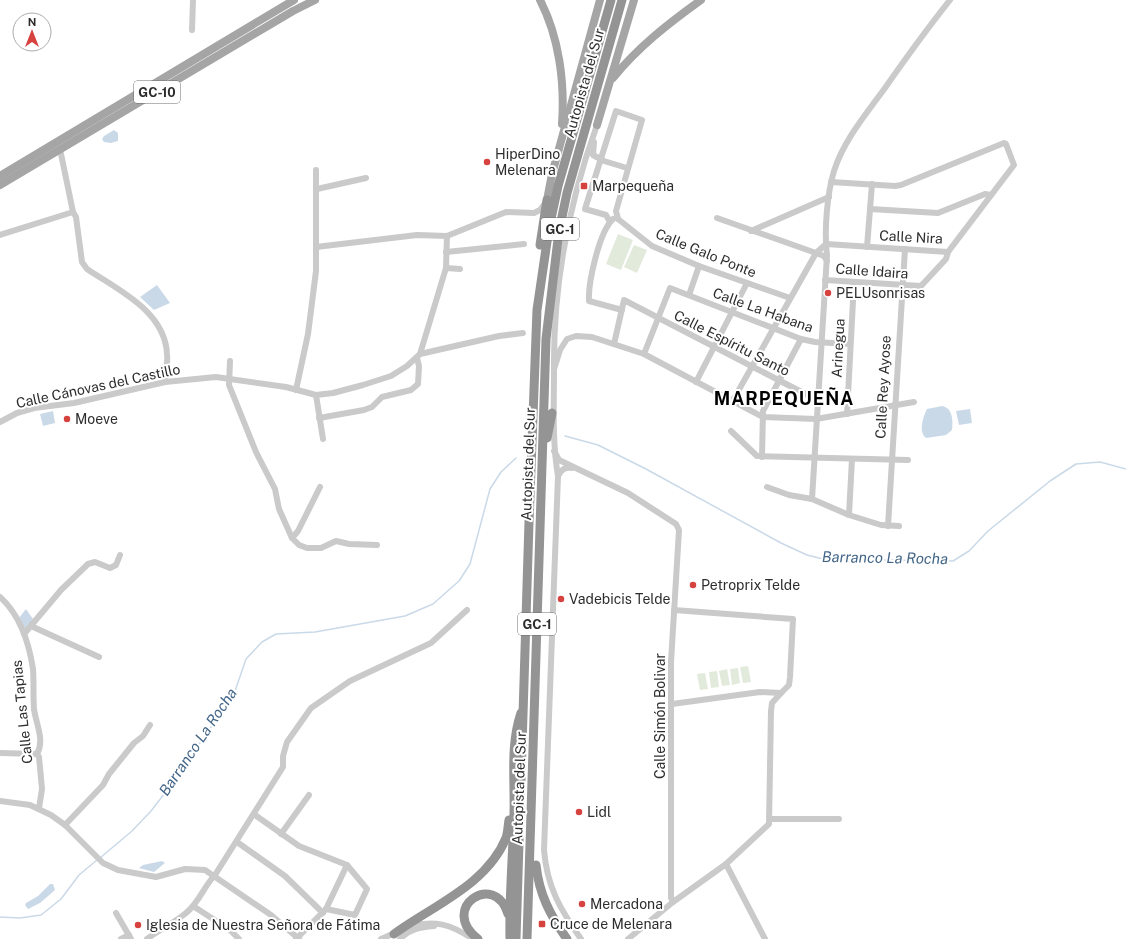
<svg xmlns="http://www.w3.org/2000/svg" width="1126" height="939" font-family="'Public Sans',sans-serif">
  <rect width="100%" height="100%" fill="#fff"/>
  <!-- green -->
  <g fill="#e2eadc">
    <polygon points="618,234 633,240 621,270 606,264"/>
    <polygon points="634,245 647,250 637,273 624,267"/>
    <polygon points="748,666 751,682 743,683 740,667"/>
    <polygon points="738,668 740,683 732,685 730,669"/>
    <polygon points="727,669 730,685 722,686 719,671"/>
    <polygon points="717,671 719,687 711,688 709,672"/>
    <polygon points="705,673 708,689 700,690 697,674"/>
  </g>
  <!-- water -->
  <g fill="#cad9e8">
    <polygon points="114,130 118,133 118,141 111,143 104,142 102,139 104,136"/>
    <polygon points="157,285 170,303 154,310 140,297"/>
    <path d="M 942,406 C 953,408 953,421 952,430 L 946,435 L 926,438 C 918,432 923,417 927,409 Z"/>
    <polygon points="970,409 972,423 959,425 956,411"/>
    <polygon points="53,411 55,423 43,426 40,414"/>
    <polygon points="26,609 33,619 25,629 19,618"/>
    <polygon points="162,861 165,863 154,872 139,868 143,865"/>
    <polygon points="50,884 53,884 55,890 40,903 28,909 25,905 26,903 38,896"/>
  </g>
  <g fill="none" stroke-linecap="round" stroke-linejoin="round">
    <!-- stream -->
    <g stroke="#cad9e8" stroke-width="1.5">
      <polyline points="565,436 598,445 646,469 781,543 807,555 823,559 953,561 969,551 988,531 1050,481 1076,464 1100,462 1126,469"/>
      <polyline points="100,858 132,831 151,811 168,789 234,694 246,659 262,642 276,634 315,632 405,616 433,604 459,581 470,564 490,489 501,472 516,458"/>
      <polyline points="0,917 20,918 41,915 61,899 79,875 97,860"/>
    </g>
    <!-- minor -->
    <g stroke="#cacaca" stroke-width="6">
      <polyline points="192,30 193,0"/>
      <polyline points="594,142 593,155 604,161 627,168"/>
      <path d="M 60,149 L 73,212 L 76,217 L 82,262 L 87,269 C 118,290 165,311 167,354 C 168,363 166,373 165,382"/>
      <polyline points="317,189 366,178"/>
      <polyline points="870,209 938,213 985,194 991,195"/>
      <polyline points="717,218 816,253 824,256 827,261"/>
      <path d="M 613,219 C 599,232 588,283 589,301 L 622,310"/>
      <polyline points="618,219 652,246 699,266 790,298"/>
      <polyline points="610,222 606,215 585,209 616,111 642,120 616,211 618,219"/>
      <polyline points="751,231 829,197"/>
      <polyline points="0,235 73,212"/>
      <polyline points="826,244 948,252"/>
      <polyline points="316,247 417,235 447,236 506,212 534,213 540,210 546,202"/>
      <polyline points="867,247 872,184"/>
      <polyline points="446,252 524,244"/>
      <polyline points="446,268 460,269"/>
      <polyline points="825,280 921,286 946,259 948,252 1014,165 1006,144 1004,143 901,185 895,186 831,182"/>
      <polyline points="689,295 699,266"/>
      <polyline points="614,344 624,300 817,400"/>
      <polyline points="420,354 446,268 447,236"/>
      <polyline points="644,354 670,288 801,339 815,342 850,344"/>
      <polyline points="230,361 229,385 256,452 275,489 279,509 292,538 299,545 307,548 321,548 336,541 349,544 377,545"/>
      <polyline points="554,369 560,350 567,339 576,336 592,337 644,354 763,417 816,419 914,402"/>
      <polyline points="696,382 747,283"/>
      <polyline points="296,390 308,334 316,271 316,170"/>
      <polyline points="316,395 323,439"/>
      <polyline points="732,402 816,253 826,244"/>
      <polyline points="847,414 854,282"/>
      <polyline points="319,418 364,410 372,407 382,397 411,390 418,384 419,366 417,358"/>
      <polyline points="0,422 17,413 34,408 74,403 165,382 216,377 286,387 316,395 333,393 363,385 391,376 407,366 420,354 499,336 523,333"/>
      <polyline points="731,431 757,456 908,460"/>
      <polyline points="554,451 559,460 628,493 676,524 679,530 671,662 671,898 673,902"/>
      <polyline points="762,457 763,411 801,339"/>
      <path d="M 572,468 C 564,467 561,470 558,476 L 544,850 C 547,887 560,909 581,939"/>
      <path d="M 558,476 C 552,440 554,406 554,370 C 553,285 568,205 597,125"/>
      <polyline points="767,487 789,495 812,499 849,515 881,525 899,526"/>
      <path d="M 812,499 L 827,255 C 824,231 827,194 834,171 C 844,140 866,114 885,88 C 906,58 927,29 950,0"/>
      <polyline points="849,515 852,459"/>
      <polyline points="888,526 905,249"/>
      <polyline points="292,538 298,531 320,487"/>
      <path d="M 0,597 C 20,615 29,643 33,669 C 34,682 33,696 34,709 C 36,724 45,740 37,754 L 39,757 L 42,789 L 39,808"/>
      <polyline points="31,626 99,657"/>
      <polyline points="24,634 61,590 88,564 95,562 110,568 116,565 120,555"/>
      <polyline points="672,704 760,692 781,693 789,685 790,677 793,619 674,610"/>
      <polyline points="0,753 37,754"/>
      <polyline points="0,801 30,805 51,815 65,825 103,863 118,870 156,877 185,869 205,870 271,915 299,939"/>
      <polyline points="255,815 299,846 347,865 367,889 355,915 326,909"/>
      <polyline points="771,819 839,819"/>
      <polyline points="65,825 103,785 109,774 134,743 143,736 150,725"/>
      <polyline points="281,834 309,795"/>
      <polyline points="237,842 285,876 323,913"/>
      <polyline points="726,864 765,939"/>
      <polyline points="193,906 230,930 239,939"/>
      <polyline points="116,913 131,939"/>
      <path d="M 409,926 C 436,920 450,924 473,939"/>
      <polyline points="121,939 129,935"/>
      <path d="M 147,939 C 159,930 174,923 186,913 C 199,903 204,886 215,875 L 283,767 L 283,756 L 287,742 L 311,708 L 350,681 L 431,643 L 467,610"/>
      <polyline points="296,939 326,909 347,865"/>
      <polyline points="381,939 397,932"/>
      <path d="M 400,939 C 409,929 421,927 434,926"/>
      <polyline points="628,939 673,902 726,864 769,824 771,711 772,703 781,693"/>
    </g>
    <!-- major -->
    <g stroke="#a5a5a5" stroke-width="8">
      <path d="M 540,0 C 559,37 565,82 562,124"/>
      <path d="M 613,78 C 638,47 669,23 701,0"/>
      <polyline points="597,125 634,0"/>
      <polyline points="0,176 294,0"/>
      <polyline points="0,185 293,11 315,0"/>
      <polyline points="547,200 552,174 600,0"/>
    </g>
    <!-- highway -->
    <g stroke="#949494" stroke-width="9">
      <polyline points="540,245 547,200"/>
      <polyline points="547,438 552,413"/>
      <path d="M 536,865 C 539,894 550,915 567,939"/>
      <path d="M 394,934 C 432,906 487,885 506,838 C 508,832 508,826 509,820"/>
      <path d="M 478,939 C 438,908 495,870 508,914"/>
      <path d="M 510,939 C 509,897 513,855 514,813 C 515,780 510,745 521,713"/>
      <polyline points="516,939 529,522 537,310 549,228 558,186 611,0"/>
      <polyline points="527,939 546,339 559,231 567,193 622,0"/>
    </g>
  </g>
  <!-- markers -->
  <g fill="#d6423e" stroke="#fff" stroke-width="1.5">
    <circle cx="487" cy="162" r="4"/>
    <rect x="580" y="182" width="8" height="8" rx="2"/>
    <circle cx="828" cy="293" r="4"/>
    <circle cx="67" cy="419" r="4"/>
    <circle cx="693" cy="585" r="4"/>
    <circle cx="561" cy="599" r="4"/>
    <circle cx="579" cy="812" r="4"/>
    <circle cx="582" cy="904" r="4"/>
    <rect x="538" y="920" width="8" height="8" rx="2"/>
    <circle cx="138" cy="925" r="4"/>
  </g>
  <g text-anchor="middle" stroke-width="4" stroke-linejoin="round" paint-order="stroke">
    <!-- shield labels -->
    <g fill="#fff" stroke="#6c6c6c" stroke-width="1">
      <rect x="134" y="81" width="46" height="22" rx="3"/>
      <rect x="541" y="218" width="38" height="22" rx="3"/>
      <rect x="518" y="613" width="38" height="22" rx="3"/>
    </g>
    <g font-size="13" font-weight="bold" fill="#2d2d2d">
      <text x="157" y="97">GC-10</text>
      <text x="560" y="234">GC-1</text>
      <text x="537" y="629">GC-1</text>
    </g>
    <!-- street labels -->
    <g font-size="14" fill="#2d2d2d" stroke="#fff">
      <text transform="translate(584 83) rotate(-74)" y="5">Autopista del Sur</text>
      <text transform="translate(911 237) rotate(3)" y="5">Calle Nira</text>
      <text transform="translate(706 253) rotate(22)" y="5">Calle Galo Ponte</text>
      <text transform="translate(872 271) rotate(4)" y="5">Calle Idaira</text>
      <text transform="translate(763 310) rotate(20)" y="5">Calle La Habana</text>
      <text transform="translate(732 343) rotate(27)" y="5">Calle Espíritu Santo</text>
      <text transform="translate(838 348) rotate(-87)" y="5">Arinegua</text>
      <text transform="translate(98 386) rotate(-12)" y="5">Calle Cánovas del Castillo</text>
      <text transform="translate(883 387) rotate(-87)" y="5">Calle Rey Ayose</text>
      <text transform="translate(528 464) rotate(-88)" y="5">Autopista del Sur</text>
      <text transform="translate(22 712) rotate(-96)" y="5">Calle Las Tapias</text>
      <text transform="translate(660 716) rotate(-90)" y="5">Calle Simón Bolivar</text>
      <text transform="translate(519 788) rotate(-88)" y="5">Autopista del Sur</text>
    </g>
    <!-- poi labels -->
    <g font-size="14" fill="#2d2d2d" stroke="#fff" text-anchor="start">
      <text x="495" y="159">HiperDino<tspan x="495" dy="16">Melenara</tspan></text>
      <text x="592" y="191">Marpequeña</text>
      <text x="836" y="298">PELUsonrisas</text>
      <text x="75" y="424">Moeve</text>
      <text x="701" y="590">Petroprix Telde</text>
      <text x="569" y="604">Vadebicis Telde</text>
      <text x="587" y="817">Lidl</text>
      <text x="590" y="909">Mercadona</text>
      <text x="550" y="929">Cruce de Melenara</text>
      <text x="146" y="930">Iglesia de Nuestra Señora de Fátima</text>
    </g>
    <!-- water labels -->
    <g font-size="15" font-style="italic" fill="#436688" stroke="#fff">
      <text transform="translate(885 558) rotate(1)" y="5">Barranco La Rocha</text>
      <text transform="translate(198 742) rotate(-56)" y="5">Barranco La Rocha</text>
    </g>
    <!-- district labels -->
    <g font-size="18" font-weight="bold" letter-spacing="1" fill="#000" stroke="#fff">
      <text x="784" y="405">MARPEQUEÑA</text>
    </g>
  </g>
  <!-- north arrow -->
  <g transform="translate(32 32)"><circle r="19" fill="#ffffff" stroke="#ababab"/>
  <path d="M0-3L7 15L0 10L-7 15Z" fill="#d6423e"/>
  <text y="-6" font-size="11" font-weight="bold" text-anchor="middle" fill="#2d2d2d">N</text>
  </g>
</svg>
